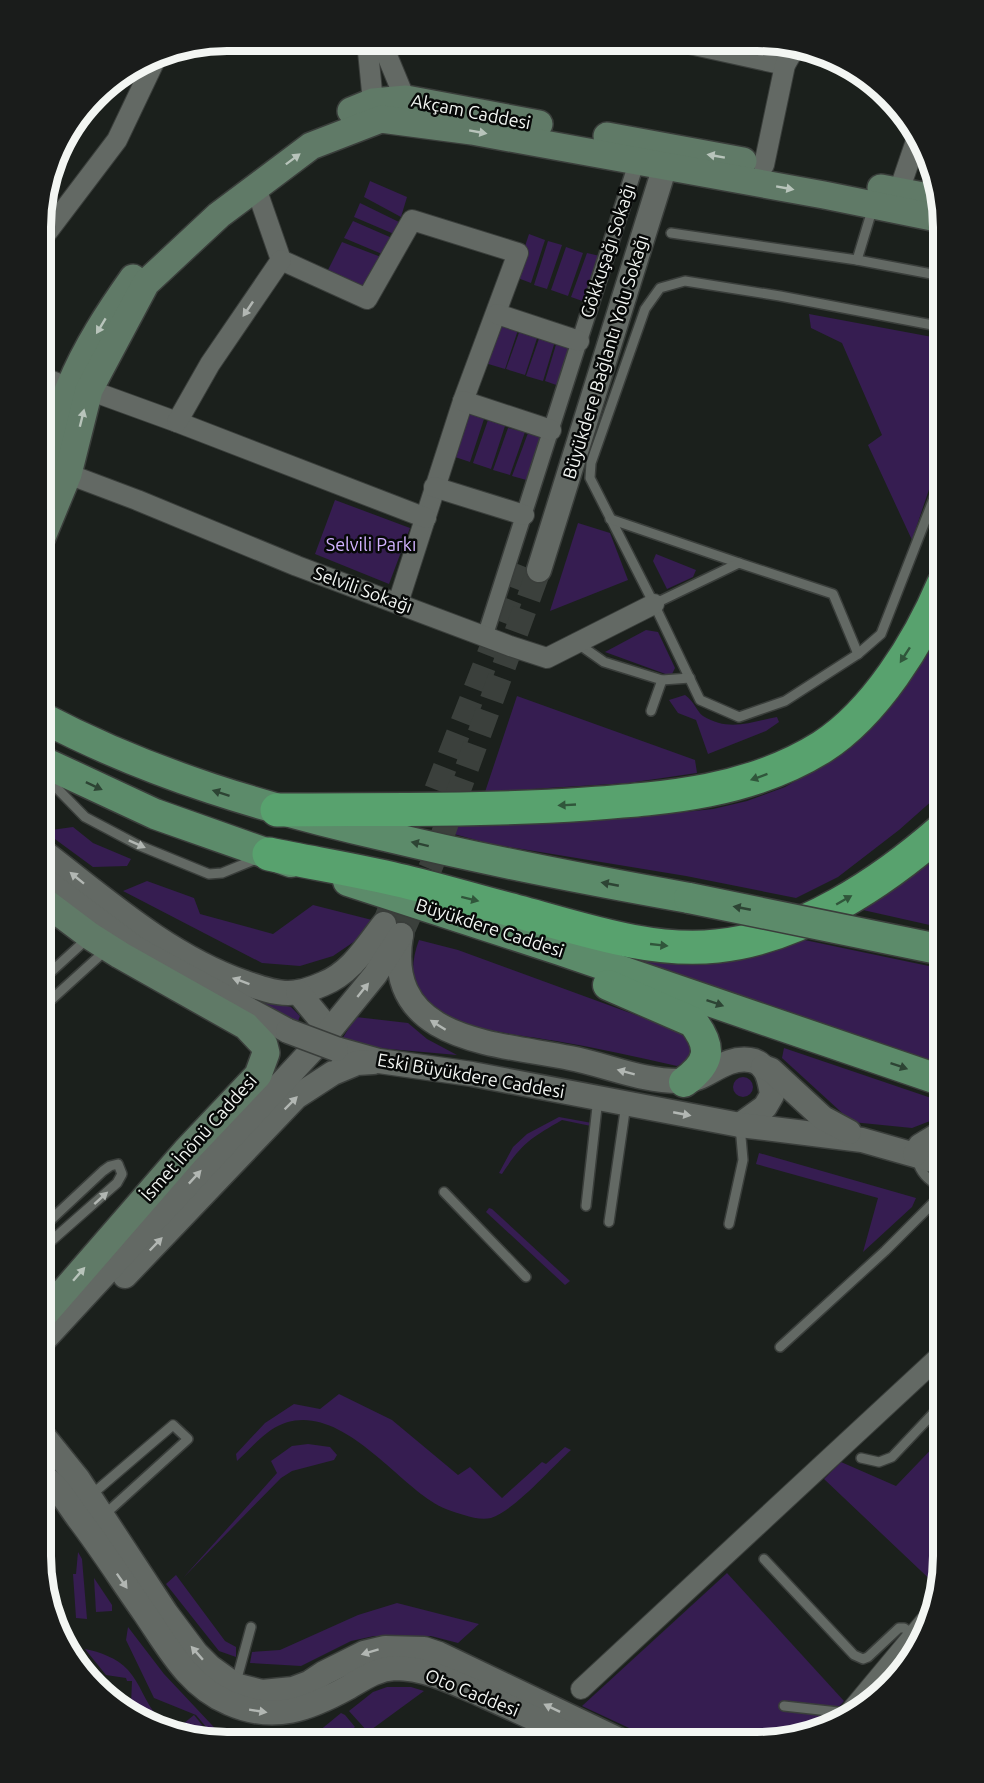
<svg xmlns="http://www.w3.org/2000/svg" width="984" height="1783" font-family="Ubuntu,sans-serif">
  <rect width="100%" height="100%" fill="#1b201c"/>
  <!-- green -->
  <g fill="#361d51">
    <polygon points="370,181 407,197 401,217 364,197"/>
    <polygon points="360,203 399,222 394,234 354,217"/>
    <polygon points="353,221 392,238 382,254 344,238"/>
    <polygon points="529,234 545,240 531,283 515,277"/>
    <polygon points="548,241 562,245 547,289 534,285"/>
    <polygon points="342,242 381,257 363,292 325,276"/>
    <polygon points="566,247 583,253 568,296 551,290"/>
    <polygon points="587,253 604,257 588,303 571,297"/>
    <polygon points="809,314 943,339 943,448 912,540 868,445 882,435 842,343 811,328"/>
    <polygon points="500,320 519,327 505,369 485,363"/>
    <polygon points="521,327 539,332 525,375 506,369"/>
    <polygon points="541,333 556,338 543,381 526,376"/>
    <polygon points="558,338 576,343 562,387 545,381"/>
    <polygon points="468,413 484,419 470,462 452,456"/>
    <polygon points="488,420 505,426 491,469 473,463"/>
    <polygon points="508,428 525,432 510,475 493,470"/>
    <polygon points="528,433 544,437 530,481 512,476"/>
    <polygon points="335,500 410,528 389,584 315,554"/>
    <polygon points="578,523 610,533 628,580 550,611"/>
    <polygon points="656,554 696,570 693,577 667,589 653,561"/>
    <polygon points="943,622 943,806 934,799 899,830 838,877 796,898 686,876 491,844 435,829 437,823 572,822 657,815 713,809 747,801 785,787 830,761"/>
    <polygon points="646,630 658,632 675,668 671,676 605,652"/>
    <path d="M 685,695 C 695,702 697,712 703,716 C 729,732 750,722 777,717 L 779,722 L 766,731 L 708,754 L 696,720 L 678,713 L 669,700 Z"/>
    <polygon points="517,696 695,760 697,773 628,783 485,792"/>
    <polygon points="73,827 93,843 131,859 127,866 93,867 44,831"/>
    <polygon points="943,850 943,928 854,908"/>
    <polygon points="147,881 194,898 200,914 273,934 313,905 376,921 361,937 333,956 300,966 262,963 123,891"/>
    <polygon points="795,938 943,969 943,1069 598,950"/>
    <path d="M 419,940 L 458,950 L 674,1029 L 687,1036 L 695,1049 L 692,1058 L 677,1066 C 637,1057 597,1048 556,1041 C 522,1035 452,1029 426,1004 C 409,987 411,961 419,940 Z"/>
    <polygon points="204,974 259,1000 291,1007 300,1016 297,1024"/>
    <polygon points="356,1017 408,1023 427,1039 457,1055 378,1048 342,1039"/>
    <polygon points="784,1048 943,1102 943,1116 912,1128 852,1122 782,1058"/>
    <circle cx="743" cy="1087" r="10"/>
    <path d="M 559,1117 L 592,1123 L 591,1126 L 562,1120 C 531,1138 522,1143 502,1174 L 499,1173 L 513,1147 L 527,1134 Z"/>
    <polygon points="759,1153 916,1198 912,1207 863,1252 878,1198 756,1164"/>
    <polygon points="489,1208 492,1209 570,1281 565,1285 486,1212"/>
    <path d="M 339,1394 L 392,1420 L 458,1475 L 470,1467 L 502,1498 L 542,1462 L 546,1464 L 565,1447 L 571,1450 C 551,1468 515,1510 491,1518 C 483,1520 473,1518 464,1515 C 453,1512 441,1508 431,1501 C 388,1473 329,1392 271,1430 C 259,1438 248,1451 237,1461 L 236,1454 L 265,1423 L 294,1404 L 320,1409 Z"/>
    <polygon points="943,1437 943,1568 939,1588 824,1479 841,1462 896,1486"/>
    <polygon points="308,1444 330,1447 337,1455 334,1460 292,1471 281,1478 183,1578 277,1473 271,1461 292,1446"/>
    <polygon points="78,1552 82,1559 87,1619 76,1618 73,1574 76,1574"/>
    <polygon points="727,1573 844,1701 816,1733 757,1742 659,1742 582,1706"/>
    <polygon points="176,1575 225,1641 236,1647 236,1657 219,1651 215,1646 166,1584"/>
    <polygon points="94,1578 112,1605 112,1611 96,1612"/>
    <polygon points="397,1603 479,1624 458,1643 431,1636 374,1636 351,1641 301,1666 250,1663 252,1652 280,1650 358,1615"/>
    <polygon points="128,1627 164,1674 226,1740 218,1741 196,1715 154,1698 126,1640"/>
    <path d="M 85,1649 C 100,1652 117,1658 128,1670 C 140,1683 145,1702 157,1716 L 151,1719 L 121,1707 L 125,1704 L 131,1704 L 132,1681 L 127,1681 L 126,1678 L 106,1675 Z"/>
    <polygon points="387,1687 411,1687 424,1691 368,1732 349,1711 373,1692"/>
    <polygon points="341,1713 345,1715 355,1727 337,1741 307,1741"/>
    <polygon points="194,1715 215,1741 203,1741 179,1731 177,1729"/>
  </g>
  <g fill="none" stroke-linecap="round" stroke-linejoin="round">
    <!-- tertiary-tunnel -->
    <g stroke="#3b403c" stroke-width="24" stroke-dasharray="24 12" stroke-linecap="butt">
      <polyline points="384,924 524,564"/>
      <polyline points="401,935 432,864 539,570"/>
    </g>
    <!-- service casing -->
    <g stroke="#3a3e3b" stroke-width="12">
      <g id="service">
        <polyline points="671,233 857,260 937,275"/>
        <polyline points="857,260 873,207"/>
        <polyline points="943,475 881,634 858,654 785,701 739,717 700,700 654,604 590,478 591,463 645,309 660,288 685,281 780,296 943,327"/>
        <polyline points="610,519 739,563"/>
        <polyline points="654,604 739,563 833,594 858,654"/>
        <polyline points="577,643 604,662 662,680 690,678"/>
        <polyline points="651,711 662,680"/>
        <polyline points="43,774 85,817 138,845 209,874 222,873 259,858"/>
        <polyline points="41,981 88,938"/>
        <polyline points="41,1009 106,950"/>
        <path d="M 917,1159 C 920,1174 930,1182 943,1188"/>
        <polyline points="444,1192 526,1277"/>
        <polyline points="586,1206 598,1098"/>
        <polyline points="609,1222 626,1104"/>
        <polyline points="729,1224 743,1160 740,1126"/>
        <polyline points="41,1250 117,1183 122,1174 118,1164 110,1166 103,1171 41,1229"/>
        <polyline points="780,1347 885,1251 943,1193"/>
        <polyline points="861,1458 879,1462 892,1457 943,1403"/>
        <polyline points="90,1496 173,1425 188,1439 103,1516"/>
        <polyline points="764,1559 854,1655 863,1659 868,1657 899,1628 904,1628 914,1635"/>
        <polyline points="236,1682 251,1627"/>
        <polyline points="784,1706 847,1713"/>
      </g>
    </g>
    <!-- pedestrian casing -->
    <g stroke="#3a3e3b" stroke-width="18">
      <polyline id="pedestrian" points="485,636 637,161"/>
    </g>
    <!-- minor casing -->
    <g stroke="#3a3e3b" stroke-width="22">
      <g id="minor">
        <polyline points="367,41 373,102"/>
        <polyline points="381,41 410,111"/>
        <polyline points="685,43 785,65"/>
        <polyline points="764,165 785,65 796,46"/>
        <polyline points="256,188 281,260 367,299 412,220 518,253 463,401 398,603"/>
        <polyline points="899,191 916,141"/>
        <polyline points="42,239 117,140 158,54"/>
        <polyline points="497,314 579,341"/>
        <polyline points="42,377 69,388 89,390 177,422 426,518"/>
        <polyline points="463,401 551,430"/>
        <polyline points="177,422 210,364 281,260"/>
        <polyline points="68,474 137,500 297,566 510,646 547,658 654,604"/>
        <polyline points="434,487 524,515"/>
        <polyline points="581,1689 943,1353"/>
        <polyline points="845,1718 935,1610"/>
        <polyline points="534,1742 544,1722"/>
      </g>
    </g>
    <!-- tertiary casing -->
    <g stroke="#3a3e3b" stroke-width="27">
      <g id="tertiary">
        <polyline points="539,570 665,166 658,149"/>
        <path d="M 41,850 C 105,899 167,955 243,982 C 257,987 273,993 288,993 C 299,993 312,989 323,984 C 351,973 366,947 384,924"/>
        <polyline points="41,877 137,949 288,1031"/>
        <path d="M 401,935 C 383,1042 496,1043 570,1058 C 607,1065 643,1082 682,1081 C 707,1081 722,1056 750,1060 C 767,1062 770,1081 772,1095 L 765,1107 L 740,1125"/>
        <polyline points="298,992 321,1020 326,1035"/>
        <polyline points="336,1049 379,1061 472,1074 740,1125 862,1140 943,1163"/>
        <polyline points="763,1067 771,1070 823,1118 849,1132"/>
        <polyline points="915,1154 920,1146 943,1132"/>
        <polyline points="125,1276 296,1097 333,1073 357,1063 373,1062"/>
        <polyline points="41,1343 326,1035 375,975 401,935"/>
        <polyline points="41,1433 78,1479 166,1613 196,1653 210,1667 235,1685 262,1692 293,1689 309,1683 324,1673 364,1653 385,1648 424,1649 439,1654 623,1742"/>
        <path d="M 41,1475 C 58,1485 67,1503 79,1519 C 102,1549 122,1581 144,1612 C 168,1647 188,1686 229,1703 C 274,1723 309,1709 349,1687 C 364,1678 377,1669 395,1668 C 427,1668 457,1684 485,1696 C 518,1711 551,1726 584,1742"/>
      </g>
    </g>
    <!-- secondary casing -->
    <g stroke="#3a3e3b" stroke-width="30">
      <g id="secondary">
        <polyline points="351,111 373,102 406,99 539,124"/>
        <polyline points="607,136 743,161"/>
        <polyline points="881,188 939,199"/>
        <path d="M 42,474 C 54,446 58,414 70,386 C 86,347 109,312 133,278"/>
        <polyline points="42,537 68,474 89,390 146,283 219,215 311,146 381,119 472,131 824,195 942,219"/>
        <polyline points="41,1318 186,1151 258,1075 266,1053 264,1045 246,1026 120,955 90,936 41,899"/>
      </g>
    </g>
    <!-- primary casing -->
    <g stroke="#3a3e3b" stroke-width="33">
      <g id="primary">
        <path d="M 41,717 C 153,776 268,809 389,837 C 489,861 588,880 689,898"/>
        <polyline points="41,761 155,814 291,862"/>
        <polyline points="348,881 560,950 943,1081"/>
        <path d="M 608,985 L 693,1022 C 713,1048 710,1063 684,1082"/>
      </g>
    </g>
    <!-- motorway casing -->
    <g stroke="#3a3e3b" stroke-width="36">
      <g id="motorway">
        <path d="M 277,810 C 380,809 483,811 586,804 C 669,798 750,792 822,747 C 875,713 919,642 943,585"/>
        <path d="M 269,854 C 312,863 356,870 398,880 C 434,888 469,899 504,908 C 571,925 647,954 717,946 C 799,938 883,882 943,829"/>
      </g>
    </g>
    <!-- service -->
    <use href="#service" stroke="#636964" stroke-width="9"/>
    <!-- pedestrian -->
    <use href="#pedestrian" stroke="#636964" stroke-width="15"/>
    <!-- minor -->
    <use href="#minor" stroke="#636964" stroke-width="20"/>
    <!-- tertiary -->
    <use href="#tertiary" stroke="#636964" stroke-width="24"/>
    <!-- secondary -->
    <use href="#secondary" stroke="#607a67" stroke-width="27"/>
    <!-- primary -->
    <use href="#primary" stroke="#5c8b6a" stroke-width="30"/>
    <!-- motorway -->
    <use href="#motorway" stroke="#58a26e" stroke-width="33"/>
    <!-- tertiary-bridge casing -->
    <g stroke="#3a3e3b" stroke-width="27" stroke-linecap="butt">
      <polyline id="tertiary-bridge" points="288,1031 336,1049"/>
    </g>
    <!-- primary-bridge casing -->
    <g stroke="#3a3e3b" stroke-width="33" stroke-linecap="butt">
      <polyline id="primary-bridge" points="689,898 943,950"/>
    </g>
    <!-- tertiary-bridge -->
    <use href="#tertiary-bridge" stroke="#636964" stroke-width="24"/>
    <!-- primary-bridge -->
    <use href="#primary-bridge" stroke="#5c8b6a" stroke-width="30"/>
  </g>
  <!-- one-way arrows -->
  <defs><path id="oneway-solid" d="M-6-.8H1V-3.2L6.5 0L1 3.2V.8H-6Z" transform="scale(1.5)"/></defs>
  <g fill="#b8c4bb">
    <use href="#oneway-solid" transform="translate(478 132) rotate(10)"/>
    <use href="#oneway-solid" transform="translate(716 156) rotate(-170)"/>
    <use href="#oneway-solid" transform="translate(293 159) rotate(-37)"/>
    <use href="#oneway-solid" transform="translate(785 188) rotate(10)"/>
    <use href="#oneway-solid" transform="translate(101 326) rotate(121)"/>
    <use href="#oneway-solid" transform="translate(82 418) rotate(-76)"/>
    <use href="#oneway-solid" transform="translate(79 1274) rotate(-49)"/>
  </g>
  <g fill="#b2b7b3">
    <use href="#oneway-solid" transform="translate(248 309) rotate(124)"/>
    <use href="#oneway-solid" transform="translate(137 844) rotate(24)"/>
    <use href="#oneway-solid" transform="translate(77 878) rotate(-141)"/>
    <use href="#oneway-solid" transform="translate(241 981) rotate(-160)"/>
    <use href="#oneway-solid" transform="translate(363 990) rotate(-51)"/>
    <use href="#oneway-solid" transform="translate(438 1025) rotate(-148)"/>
    <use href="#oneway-solid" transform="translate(626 1072) rotate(-165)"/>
    <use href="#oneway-solid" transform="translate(291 1103) rotate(-45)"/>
    <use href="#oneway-solid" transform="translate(682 1114) rotate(11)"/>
    <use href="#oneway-solid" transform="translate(195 1177) rotate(-47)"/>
    <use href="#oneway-solid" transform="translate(101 1198) rotate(-42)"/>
    <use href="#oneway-solid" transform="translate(156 1244) rotate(-46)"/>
    <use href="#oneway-solid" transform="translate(122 1581) rotate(55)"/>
    <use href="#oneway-solid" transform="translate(370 1652) rotate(163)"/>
    <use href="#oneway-solid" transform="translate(197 1653) rotate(-131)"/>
    <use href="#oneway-solid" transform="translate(552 1708) rotate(-154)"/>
    <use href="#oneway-solid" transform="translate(258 1711) rotate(9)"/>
  </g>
  <g fill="#30563b">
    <use href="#oneway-solid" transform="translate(905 655) rotate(123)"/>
    <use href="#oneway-solid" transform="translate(759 777) rotate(160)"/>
    <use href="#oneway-solid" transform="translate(567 805) rotate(177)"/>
    <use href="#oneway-solid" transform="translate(470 899) rotate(14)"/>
    <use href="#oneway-solid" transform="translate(844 900) rotate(-30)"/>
    <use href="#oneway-solid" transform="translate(659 945) rotate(6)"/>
  </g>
  <g fill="#2d4434">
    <use href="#oneway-solid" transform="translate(94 786) rotate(25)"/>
    <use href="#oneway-solid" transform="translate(221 793) rotate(-162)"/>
    <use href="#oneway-solid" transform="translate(420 844) rotate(-166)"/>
    <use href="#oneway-solid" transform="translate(610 884) rotate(-169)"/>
    <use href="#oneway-solid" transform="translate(742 908) rotate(-169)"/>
    <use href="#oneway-solid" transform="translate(715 1003) rotate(19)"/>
    <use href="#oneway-solid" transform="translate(899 1066) rotate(19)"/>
  </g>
  <g text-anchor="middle" stroke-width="5" stroke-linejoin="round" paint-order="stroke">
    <!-- street labels -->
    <g font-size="18" fill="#f3f6f3" stroke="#070908">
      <text transform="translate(471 112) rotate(11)" y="6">Akçam Caddesi</text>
      <text transform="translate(608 251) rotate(-72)" y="6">Gökkuşağı Sokağı</text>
      <text transform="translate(606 357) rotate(-73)" y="6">Büyükdere Bağlantı Yolu Sokağı</text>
      <text transform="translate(363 590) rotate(20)" y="6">Selvili Sokağı</text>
      <text transform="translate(490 928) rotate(18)" y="6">Büyükdere Caddesi</text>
      <text transform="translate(471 1076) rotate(10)" y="6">Eski Büyükdere Caddesi</text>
      <text transform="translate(199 1138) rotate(-48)" y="6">İsmet İnönü Caddesi</text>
      <text transform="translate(472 1693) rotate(22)" y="6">Oto Caddesi</text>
    </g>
    <!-- park labels -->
    <g font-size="18" fill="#d3b3ff" stroke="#070908">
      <text x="371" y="551">Selvili Parkı</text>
    </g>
  </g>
  <!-- crop -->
  <path d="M0 0H984V1783H0ZM227 51H757A176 176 0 0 1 933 227V1556A176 176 0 0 1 757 1732H227A176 176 0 0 1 51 1556V227A176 176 0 0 1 227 51Z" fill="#1a1c1b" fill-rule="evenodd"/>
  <path fill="none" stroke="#f3f6f3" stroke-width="8" d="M227 51H757A176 176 0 0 1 933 227V1556A176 176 0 0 1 757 1732H227A176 176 0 0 1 51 1556V227A176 176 0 0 1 227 51Z"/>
</svg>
